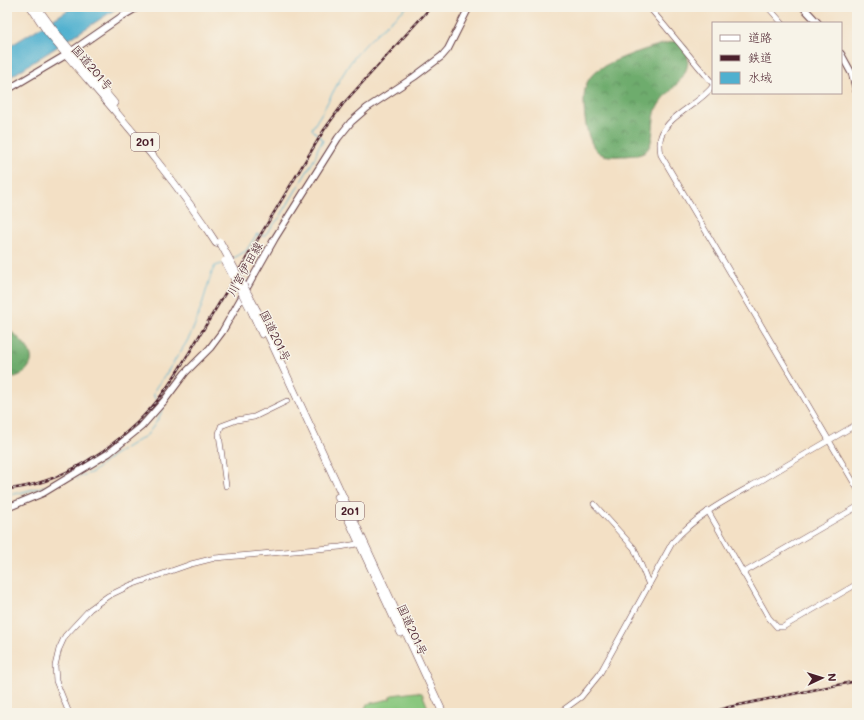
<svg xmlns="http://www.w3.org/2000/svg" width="864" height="720" font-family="Mali,'Klee One',sans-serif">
  <defs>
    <pattern id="forest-crowns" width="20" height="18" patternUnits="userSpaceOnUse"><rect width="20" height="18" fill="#6eac6d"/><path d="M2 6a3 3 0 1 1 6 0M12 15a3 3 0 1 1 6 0" fill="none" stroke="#5c8b5a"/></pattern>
  </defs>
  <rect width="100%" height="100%" fill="#f7f3e8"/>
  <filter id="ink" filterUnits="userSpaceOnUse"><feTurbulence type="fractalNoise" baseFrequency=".025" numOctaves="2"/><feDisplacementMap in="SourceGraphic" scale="8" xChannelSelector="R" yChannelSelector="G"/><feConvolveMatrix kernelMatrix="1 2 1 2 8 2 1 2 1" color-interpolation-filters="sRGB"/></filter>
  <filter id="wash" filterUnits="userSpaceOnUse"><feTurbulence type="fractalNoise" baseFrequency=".012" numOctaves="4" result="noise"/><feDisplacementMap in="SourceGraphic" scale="16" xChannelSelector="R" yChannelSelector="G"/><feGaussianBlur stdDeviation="0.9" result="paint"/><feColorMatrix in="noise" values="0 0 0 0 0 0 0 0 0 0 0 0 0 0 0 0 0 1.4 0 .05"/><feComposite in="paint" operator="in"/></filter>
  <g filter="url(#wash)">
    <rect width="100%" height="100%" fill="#f3e0c5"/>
    <!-- forest -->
    <g fill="url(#forest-crowns)" stroke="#5c664c">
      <path d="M 678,41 L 686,47 C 695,76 672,85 658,106 C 650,118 657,142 645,152 C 640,156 631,155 625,156 C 618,156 607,157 601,154 C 585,146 582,104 585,89 C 586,83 590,77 594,73 C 604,62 663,42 678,41 Z"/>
      <path d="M 7,328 C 17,337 40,353 28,368 C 23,375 16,377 7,379 Z"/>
    </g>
    <!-- green -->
    <polygon fill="#89c77e" stroke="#6a7354" points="416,692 422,693 430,713 419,713 416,711 413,710 411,713 363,713 367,704 390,699 392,695"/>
    <!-- water -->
    <polygon fill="#50b0cf" stroke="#4d687d" points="73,7 119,7 7,79 7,48"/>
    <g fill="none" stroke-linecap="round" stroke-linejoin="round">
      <!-- stream -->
      <g stroke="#50b0cf" stroke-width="1">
        <path d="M 232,259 L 246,251 L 257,234 L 264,236 L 280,217 L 315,158 L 318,148 L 323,140 C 320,136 316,134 312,129 L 313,127 C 327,107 336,83 350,63 C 365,42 387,24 407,7"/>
        <path d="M 160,402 L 154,397 C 152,388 162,381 166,374 C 174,360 184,348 191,334 C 200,315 205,293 212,272 L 215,266 L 222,264"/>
        <polyline points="77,479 81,476 93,472 112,456 147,435 157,421 163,409 163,406"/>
        <polyline points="7,495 19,493 46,486"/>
      </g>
    </g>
  </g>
  <g filter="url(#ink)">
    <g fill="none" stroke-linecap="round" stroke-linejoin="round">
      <!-- minor casing -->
      <g stroke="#633c42" stroke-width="6">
        <g id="minor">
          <polyline points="649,7 713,84"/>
          <polyline points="768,7 782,23"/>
          <path d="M 713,86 C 700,104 668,115 661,136 C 659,142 660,149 661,155 L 857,488"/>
          <polyline points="226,486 219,434 221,426 237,420 254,417 287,401"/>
          <polyline points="594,504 634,548 649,585"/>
          <polyline points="708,511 769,618 777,627 783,627 857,584"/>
          <polyline points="743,573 857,507"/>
          <polyline points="69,713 56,681 55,666 59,649 65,636 90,609 108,596 131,585 191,564 215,558 340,547 363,543"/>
          <path d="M 559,713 L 581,697 L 599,675 L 672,543 C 697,514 728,499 762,480 C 793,461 825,443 857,424"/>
        </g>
      </g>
      <!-- major casing -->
      <g stroke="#633c42" stroke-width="8">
        <g id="major">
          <polyline points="803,7 818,23"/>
          <polyline points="841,54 852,74 857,93"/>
          <polyline points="7,90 66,55 121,17 138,7"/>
          <polyline points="7,508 43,493 109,453 141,427 164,401 185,373 210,348 222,332 275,238 338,138 351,122 367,108 414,77 442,56 448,49 469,7"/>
        </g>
      </g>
      <!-- highway casing -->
      <g stroke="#633c42" stroke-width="8">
        <g id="highway">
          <path d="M 31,7 L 48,33 C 105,101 168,167 216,243"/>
          <polyline points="37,7 53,29 114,103"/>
          <polyline points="257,311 443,713"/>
          <polyline points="252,312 262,334"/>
          <polyline points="338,497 401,633"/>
        </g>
      </g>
      <!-- minor -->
      <use href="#minor" stroke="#fff" stroke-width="5"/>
      <!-- major -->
      <use href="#major" stroke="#fff" stroke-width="6"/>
      <!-- highway -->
      <use href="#highway" stroke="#fff" stroke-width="7"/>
      <!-- rail casing -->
      <g stroke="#4a1f2b" stroke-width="2.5">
        <g id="rail">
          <path d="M 7,489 C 60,485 117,447 151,408 C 166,392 177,372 189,353 L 324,130 L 343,104 L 431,7"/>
          <polyline points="711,713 729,707 857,681"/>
        </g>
      </g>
      <!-- rail -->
      <use href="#rail" stroke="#f7f3e8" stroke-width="1" stroke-dasharray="3" stroke-linecap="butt"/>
      <!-- highway-bridge casing -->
      <g stroke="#633c42" stroke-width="8" stroke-linecap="butt">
        <g id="highway-bridge">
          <polyline points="220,242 257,311"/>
          <polyline points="225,261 252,312"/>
        </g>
      </g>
      <!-- highway-bridge -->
      <use href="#highway-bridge" stroke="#fff" stroke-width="7"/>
    </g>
  </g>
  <g text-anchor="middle" stroke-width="3" stroke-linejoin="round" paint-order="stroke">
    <!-- shield labels -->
    <g fill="#f7f3e8" stroke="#7e5f64" stroke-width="1">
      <rect x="131" y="133" width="28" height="18" rx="3"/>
      <rect x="336" y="502" width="28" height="18" rx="3"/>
    </g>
    <g font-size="11" font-weight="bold" fill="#4a1f2b">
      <text x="145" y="146">201</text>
      <text x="350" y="515">201</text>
    </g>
    <!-- street labels -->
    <g font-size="12" fill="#4a1f2b" stroke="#f7f3e8">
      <text transform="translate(92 68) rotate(49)" y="4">国道201号</text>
      <text transform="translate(245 269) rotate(-61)" y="4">川宮伊田線</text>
      <text transform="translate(275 336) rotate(64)" y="4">国道201号</text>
      <text transform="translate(412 630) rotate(65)" y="4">国道201号</text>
    </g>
  </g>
  <!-- margin -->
  <rect width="864" height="720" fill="none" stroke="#f7f3e8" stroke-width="24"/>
  <!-- legend -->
  <rect x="712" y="22" width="130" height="72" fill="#f7f3e8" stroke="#b29e9c"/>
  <rect x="720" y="35" width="20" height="6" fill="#ffffff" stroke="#b29e9c"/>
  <text x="748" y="42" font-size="12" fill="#4a1f2b">道路</text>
  <rect x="720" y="55" width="20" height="6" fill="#4a1f2b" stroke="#b29e9c"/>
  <text x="748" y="62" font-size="12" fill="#4a1f2b">鉄道</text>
  <rect x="720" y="72" width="20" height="12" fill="#50b0cf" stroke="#b29e9c"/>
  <text x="748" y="82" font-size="12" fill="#4a1f2b">水域</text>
  <!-- north arrow -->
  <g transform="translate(822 678) rotate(86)" stroke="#f7f3e8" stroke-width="3" paint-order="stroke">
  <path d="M0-3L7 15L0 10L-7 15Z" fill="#4a1f2b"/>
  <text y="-6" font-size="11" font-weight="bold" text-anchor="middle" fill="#4a1f2b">N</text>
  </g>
</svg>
